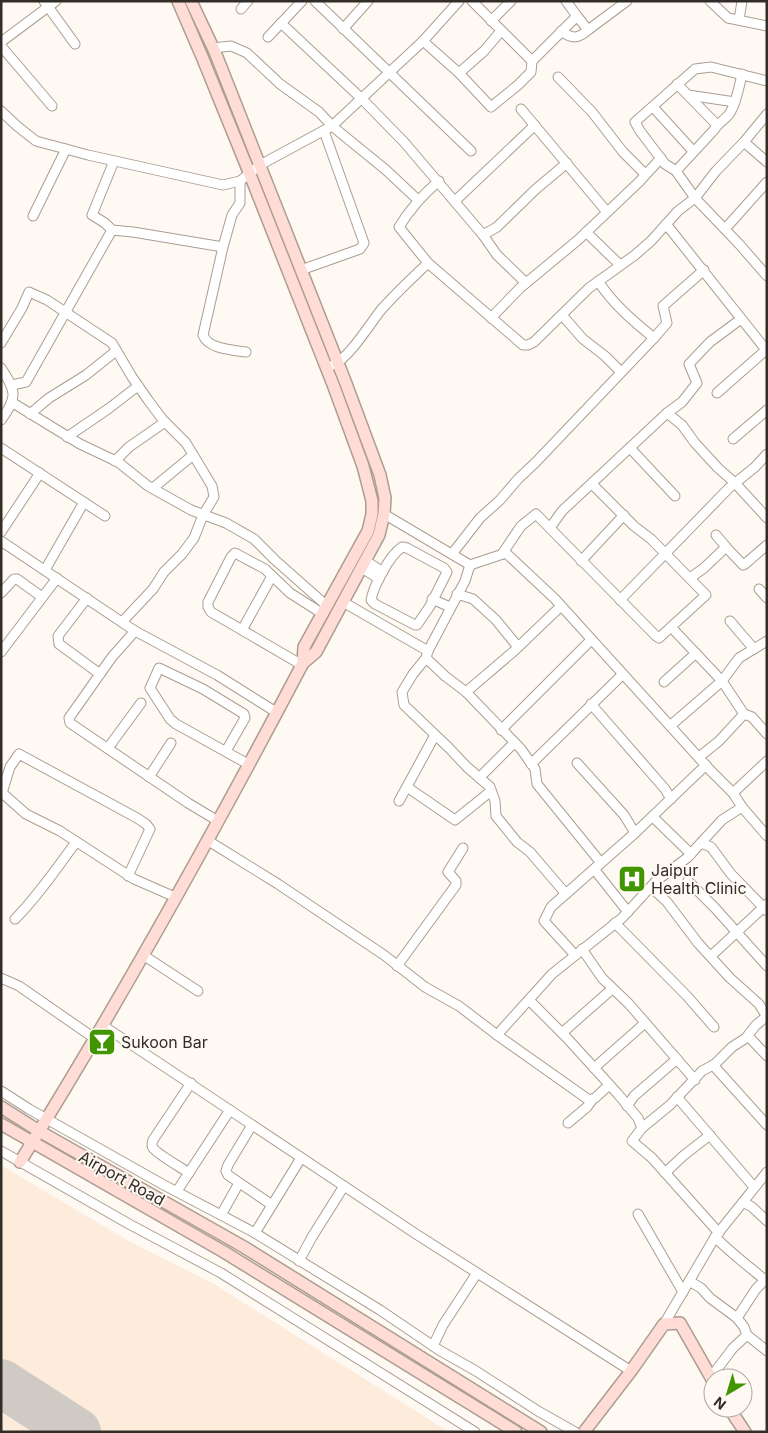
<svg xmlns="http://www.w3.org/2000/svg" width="768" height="1433" font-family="Inter,sans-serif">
  <rect width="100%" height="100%" fill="#fff9f3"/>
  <!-- built -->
  <polygon fill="#fdecdc" points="1,1165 127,1240 214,1284 449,1432 1,1432"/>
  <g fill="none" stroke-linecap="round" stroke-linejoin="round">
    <!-- taxiway -->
    <polyline stroke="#d0cac4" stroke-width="19" points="1,1385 14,1391"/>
    <!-- runway -->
    <polyline stroke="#d0cac4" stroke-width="48" points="1,1383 77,1432"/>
    <!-- street casing -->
    <g stroke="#ab9e90" stroke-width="11">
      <g id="street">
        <polyline points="44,1 75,44"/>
        <polyline points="315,1 471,151"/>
        <polyline points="566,1 577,16"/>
        <polyline points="710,1 728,18 767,26"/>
        <polyline points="241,9 248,1"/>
        <polyline points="739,20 742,1"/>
        <polyline points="491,21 511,1"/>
        <polyline points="281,23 362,99 404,142 483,235 497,255 526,283"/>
        <polyline points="343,29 368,1"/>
        <path d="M 561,31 C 572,39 578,39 588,30"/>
        <polyline points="268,37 302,1"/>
        <polyline points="423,41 459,73 491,107 518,85 531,72 532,61 472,1"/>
        <polyline points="1,42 56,1"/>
        <polyline points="1,46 52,106"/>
        <polyline points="213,48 231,46 247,53 280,84 319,112 332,126 386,170 418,200"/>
        <polyline points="532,61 577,16 588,30 627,1"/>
        <polyline points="459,73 484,51 501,31"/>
        <polyline points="558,77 592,112 623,152 645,174"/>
        <polyline points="767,81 711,67 695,69 635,122 640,131 665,164 676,171 695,198 739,244 767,276"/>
        <polyline points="677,84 717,125"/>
        <polyline points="688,95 735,102"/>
        <polyline points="653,107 693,151"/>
        <polyline points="521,109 607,212"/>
        <polyline points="1,111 17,126 36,141 88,155 223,185 240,181 260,165 332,126 423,41 459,1"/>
        <polyline points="744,142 767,162"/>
        <polyline points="114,161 92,215 105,223 112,230 133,232 223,247"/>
        <path d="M 676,171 L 714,130 C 718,123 726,119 730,113 C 737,101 739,87 742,74"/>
        <path d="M 240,181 L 240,203 L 232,215 L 223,247 L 203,335 C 208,349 233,350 246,352"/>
        <path d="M 439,181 C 422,195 410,209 399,227 L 428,263 L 523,345 L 528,345 L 534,342 L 589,288 L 635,255 L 651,241 L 678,211 L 695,198 L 716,171 L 744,142 L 767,114"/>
        <polyline points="455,201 535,125"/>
        <polyline points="33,216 66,149"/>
        <polyline points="666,224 767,351"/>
        <polyline points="725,229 767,182"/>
        <polyline points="586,232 620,265"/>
        <polyline points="483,235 497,227 536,189 567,163"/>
        <polyline points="301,270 360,249 364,243 324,131"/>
        <path d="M 598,281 C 613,304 633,321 654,338"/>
        <polyline points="562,315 583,339 605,356 621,372"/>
        <polyline points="491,318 520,288 578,240 639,182 661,158"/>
        <polyline points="1,343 22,308 29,292 47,300 112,343 132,377 148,400 163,420 186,443 212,486 214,497 203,515 194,538 182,554 164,572 153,589 122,622"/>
        <path d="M 333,365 C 350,357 369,325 381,310 C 396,293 412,278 428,263"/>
        <path d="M 1,368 C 16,391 18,397 1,420"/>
        <polyline points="12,385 26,382 112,230"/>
        <polyline points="717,393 766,350"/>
        <polyline points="13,403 80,444 118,462 148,486 191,510 226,523 254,539 275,560 327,606"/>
        <polyline points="667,413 682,425 695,443 718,468 735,483 767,518"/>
        <polyline points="30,414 49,398 86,375 116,351"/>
        <polyline points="67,437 108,409 138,386"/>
        <polyline points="733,439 767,410"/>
        <polyline points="1,448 105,516"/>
        <polyline points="630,448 675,496"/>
        <polyline points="115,461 129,447 165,422"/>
        <polyline points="592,484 634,526 651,539 706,595 671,627"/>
        <polyline points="153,488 193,455"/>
        <polyline points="384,514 470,565 506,553 555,599 710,770 733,793 742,807 767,836"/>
        <polyline points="550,528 562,511 667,413 682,402 697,383 689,364 710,342 741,319"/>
        <polyline points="1,532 40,473"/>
        <polyline points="716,535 726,547"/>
        <polyline points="1,541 135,631 217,675 276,712"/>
        <path d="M 402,547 L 407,548 L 444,568 L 447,572 L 430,606 L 417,625 L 415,625 L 375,604 L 371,600 C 374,585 389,556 402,547 Z"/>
        <polyline points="452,554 480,518 500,500 518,479 536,462 654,338 667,323 663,306 704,270"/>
        <polyline points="502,554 521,526 536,514 656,636 659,638 671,627 722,681 670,726"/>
        <polyline points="366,561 383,572"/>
        <polyline points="581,561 624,515"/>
        <polyline points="362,568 379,579"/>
        <polyline points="45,570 84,502"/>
        <polyline points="690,578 704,568 726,547 743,565 745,564 767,545"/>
        <polyline points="759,589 767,598"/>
        <polyline points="1,593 14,579 17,579 42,597"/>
        <polyline points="457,594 473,599 496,620 518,647"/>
        <polyline points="87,598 58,636 59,644 100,674"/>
        <polyline points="432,599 450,607"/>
        <polyline points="620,600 729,488 755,467 767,454"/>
        <polyline points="343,602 428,651 426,658 445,676 466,692 521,749 535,769 537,784 601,863"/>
        <polyline points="730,621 754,649"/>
        <polyline points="242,630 272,576"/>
        <polyline points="135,631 112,657 69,718 70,723 188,803 218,821"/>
        <polyline points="428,651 465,581 470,565"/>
        <polyline points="1,652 57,578"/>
        <polyline points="426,658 413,674 402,692 404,705 449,748 467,767 490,787 495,801 496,816 517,842 530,852 566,894"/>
        <polyline points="302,665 211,612 208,607 208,602 231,557 235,553 265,569 290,593 323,614"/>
        <polyline points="664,682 696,653"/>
        <polyline points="466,692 514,651 561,606"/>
        <polyline points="591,704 665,789 671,799"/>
        <polyline points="744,714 722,681 739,658 767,641"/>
        <polyline points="501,730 591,640"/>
        <polyline points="108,748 141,703"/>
        <polyline points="226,751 245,718 244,714 203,689 159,668 150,688 170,719 176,724 248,764"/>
        <polyline points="699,757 719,741 744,714 752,717 767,734"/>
        <polyline points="577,763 624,815 635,833"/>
        <polyline points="531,764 623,674"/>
        <polyline points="149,777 171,743"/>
        <polyline points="479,778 514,743"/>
        <polyline points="407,787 455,820 491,791"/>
        <polyline points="1,792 26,814 60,831 134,879 175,897"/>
        <polyline points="2,793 10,767 19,754 137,818 146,824 150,829 128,876"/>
        <polyline points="733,793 767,761"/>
        <polyline points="399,801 435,735"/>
        <polyline points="653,817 691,854"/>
        <polyline points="207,840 278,884 384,955 425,987 459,1006 497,1035 552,974 622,918 656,881 687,858 722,820 742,807"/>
        <polyline points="701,843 711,847 731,874 767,911"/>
        <polyline points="594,869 628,912"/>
        <polyline points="688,881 715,908 767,966"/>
        <polyline points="651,887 667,902 698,943 730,978 759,1004 767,1017"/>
        <path d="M 15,919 C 37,897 57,868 76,842"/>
        <polyline points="615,923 687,996 714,1027"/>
        <polyline points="582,949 602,978 629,1004 695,1080"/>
        <polyline points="143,955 198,991"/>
        <polyline points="575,955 544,921 551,907 635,833 706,765"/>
        <polyline points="711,956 767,904"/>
        <polyline points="397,966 456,885 456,881 448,872 463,848"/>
        <polyline points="1,978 19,986 94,1038"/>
        <polyline points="529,1000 566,1037 617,1093 638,1118 642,1128"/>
        <polyline points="102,1025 416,1234 631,1371"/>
        <polyline points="562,1033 612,989"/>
        <polyline points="497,1035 589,1100 595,1098 609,1085"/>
        <polyline points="748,1036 767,1056"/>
        <polyline points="713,1065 767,1125"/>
        <polyline points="594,1068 645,1023"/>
        <polyline points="1,1091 29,1109 162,1184 255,1233 380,1310 439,1350 476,1371 538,1411 575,1432"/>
        <polyline points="677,1097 754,1187"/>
        <polyline points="627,1106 634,1096 677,1059"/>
        <polyline points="568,1123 587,1107 592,1100"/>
        <polyline points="252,1125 228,1165 226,1171 228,1175 272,1205"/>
        <polyline points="1,1151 129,1224 221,1273 475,1432"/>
        <path d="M 189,1173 C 182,1168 157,1154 153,1148 C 151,1145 152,1143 153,1140 L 191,1083"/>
        <polyline points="665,1173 683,1156 710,1135"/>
        <polyline points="177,1191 230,1110"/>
        <polyline points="743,1202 752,1207 767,1221"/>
        <polyline points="638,1214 683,1292"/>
        <polyline points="221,1215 239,1183"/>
        <polyline points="255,1233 301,1158"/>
        <polyline points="719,1233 652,1158 632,1141 642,1128 670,1105 702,1071 715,1064 732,1047 746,1038 755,1026 767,1016"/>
        <path d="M 715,1237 C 731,1253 748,1266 765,1280"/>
        <polyline points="299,1261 312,1237 344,1186"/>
        <polyline points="689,1281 701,1288 710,1298 737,1318 744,1327 747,1335 733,1348 711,1377"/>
        <polyline points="737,1318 756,1289 767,1278"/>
        <polyline points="664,1324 715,1237 767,1172"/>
        <polyline points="747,1335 767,1351"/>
        <polyline points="433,1346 443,1325 477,1273"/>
      </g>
    </g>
    <!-- secondary casing -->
    <g stroke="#ab9e90" stroke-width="14">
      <g id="secondary">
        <polyline points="178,1 203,59 249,172 334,387 363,466 372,501 372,514 368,531 304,647 303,663"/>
        <polyline points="1,1107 39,1131 244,1247 541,1432"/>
        <polyline points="1,1124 224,1252 516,1432"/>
        <path d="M 20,1162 C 121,1000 214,832 303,663 L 316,652 L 379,535 L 384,514 L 385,498 L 380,475 L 345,381 L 215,52 L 191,1"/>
        <polyline points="729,1408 745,1432"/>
        <polyline points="584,1432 631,1371 664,1324 680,1323 713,1381"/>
      </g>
    </g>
    <!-- street -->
    <use href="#street" stroke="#fff" stroke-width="9"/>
    <!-- secondary -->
    <use href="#secondary" stroke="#ffdcd6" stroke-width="11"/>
  </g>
  <!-- icons -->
  <defs>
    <g id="hospital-square" transform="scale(1.4375)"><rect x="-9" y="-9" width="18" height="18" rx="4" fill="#419501" stroke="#fff9f3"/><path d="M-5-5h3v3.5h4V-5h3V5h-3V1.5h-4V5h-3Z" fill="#fff"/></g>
    <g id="bar-square" transform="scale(1.4375)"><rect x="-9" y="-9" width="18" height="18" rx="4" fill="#419501" stroke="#fff9f3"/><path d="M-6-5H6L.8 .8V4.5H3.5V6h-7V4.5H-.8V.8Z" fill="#fff"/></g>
  </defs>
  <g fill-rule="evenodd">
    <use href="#hospital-square" x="632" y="879"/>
    <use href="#bar-square" x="102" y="1042"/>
  </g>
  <g text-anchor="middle" stroke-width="4" stroke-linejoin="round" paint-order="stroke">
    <!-- poi labels -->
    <g font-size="16" fill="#322d27" stroke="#fff9f3" text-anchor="start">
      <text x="651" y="876">Jaipur<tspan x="651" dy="18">Health Clinic</tspan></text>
      <text x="121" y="1048">Sukoon Bar</text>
    </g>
    <!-- street labels -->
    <g font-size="16" fill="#322d27" stroke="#fff9f3">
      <text transform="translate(122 1178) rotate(29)" y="6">Airport Road</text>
    </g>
  </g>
  <!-- border -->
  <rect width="768" height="1433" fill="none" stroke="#322d27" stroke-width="5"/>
  <!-- north arrow -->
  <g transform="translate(728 1393) rotate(218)"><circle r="24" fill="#fff9f3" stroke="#ada7a1"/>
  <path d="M0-4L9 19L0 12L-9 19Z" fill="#419501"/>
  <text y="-8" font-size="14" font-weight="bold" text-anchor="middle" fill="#322d27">N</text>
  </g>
</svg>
